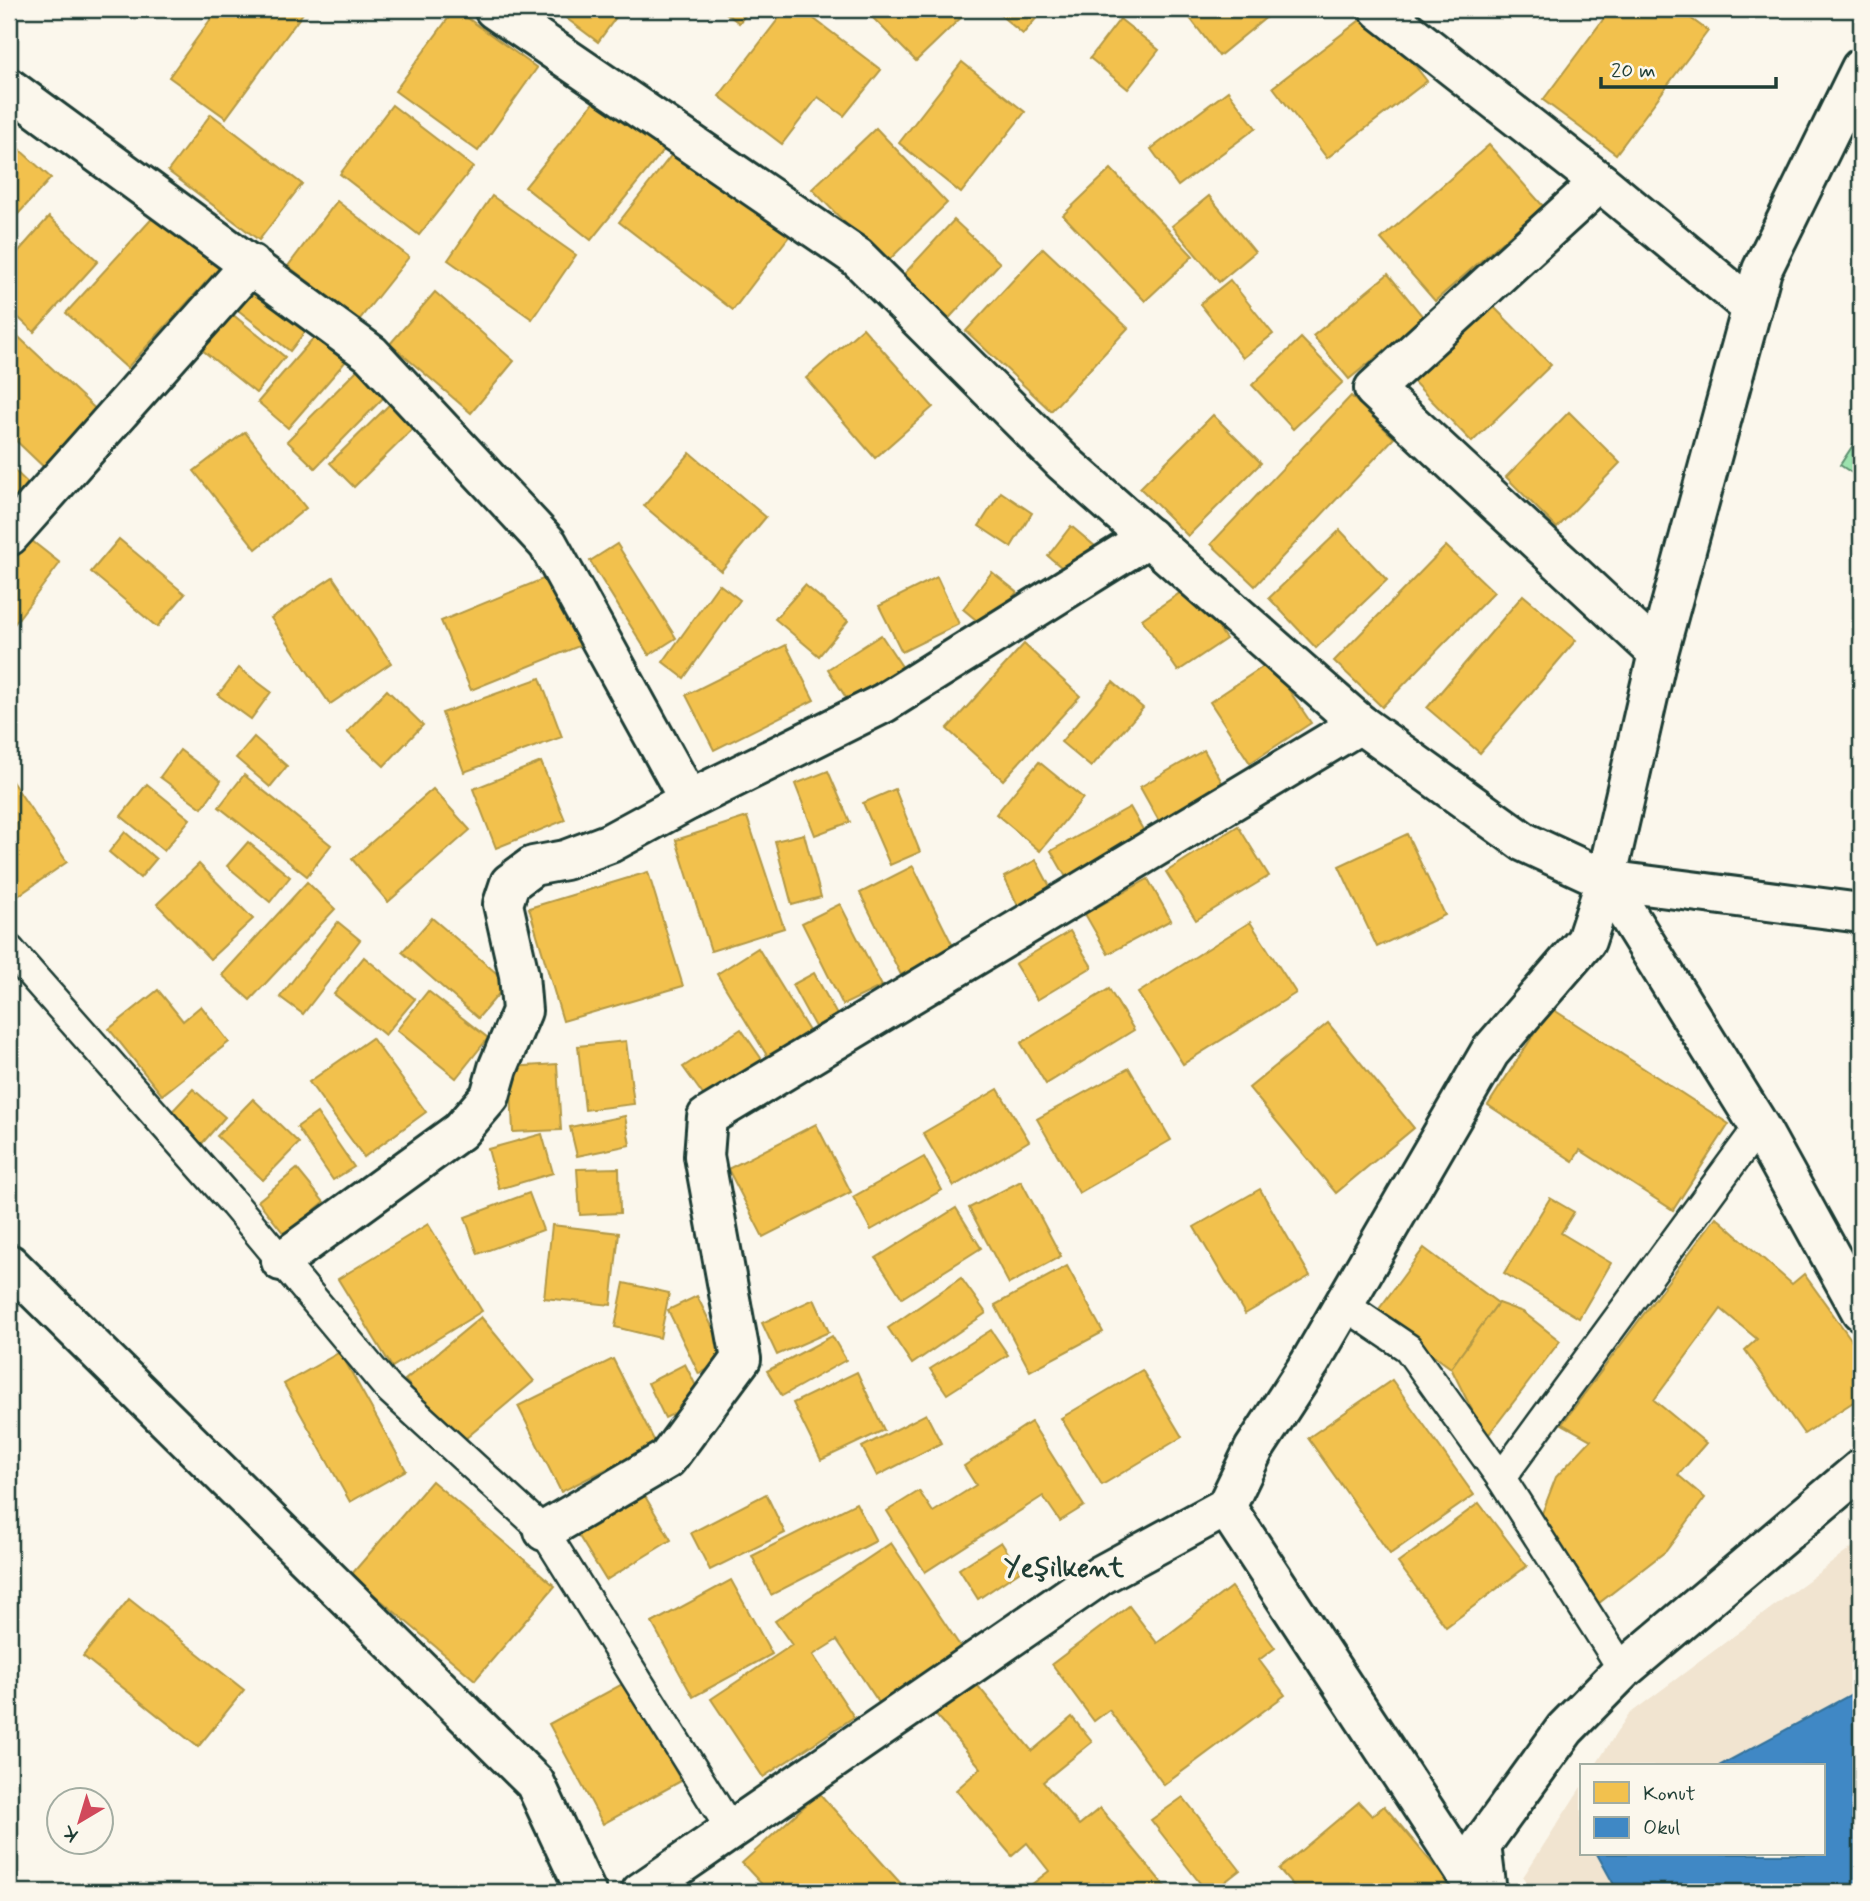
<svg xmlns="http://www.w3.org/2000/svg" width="1870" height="1901" font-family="Mynerve,sans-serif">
  <rect width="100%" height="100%" fill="#fbf7ec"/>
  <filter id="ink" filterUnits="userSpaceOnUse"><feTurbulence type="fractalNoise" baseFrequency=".0143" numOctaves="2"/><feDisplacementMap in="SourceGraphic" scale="14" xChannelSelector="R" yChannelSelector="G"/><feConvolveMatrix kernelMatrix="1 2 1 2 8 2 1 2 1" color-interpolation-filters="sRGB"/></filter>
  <g filter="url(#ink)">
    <!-- built -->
    <polygon fill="#f1e4d0" points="1861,1541 1861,1892 1532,1892 1523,1877 1581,1787 1581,1854 1823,1854 1823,1766 1595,1766 1628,1715"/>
    <!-- green -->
    <polygon fill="#9ce2ae" stroke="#5e9071" stroke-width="2" points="1861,433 1861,479 1840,465"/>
    <!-- homes -->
    <g fill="#f2c14e" stroke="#b39946" stroke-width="2">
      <polygon points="218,9 306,9 226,118 169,77"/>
      <polygon points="455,9 537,68 478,151 395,91"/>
      <polygon points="554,9 622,9 598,42"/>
      <polygon points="721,9 750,9 739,23"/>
      <polygon points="786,9 801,9 881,70 844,116 818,97 782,144 719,96"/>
      <polygon points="864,9 970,9 916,61"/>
      <polygon points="993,9 1044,9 1023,34"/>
      <polygon points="1183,9 1271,9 1274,11 1219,56"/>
      <polygon points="1611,9 1678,9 1708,31 1616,154 1543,100"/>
      <polygon points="1372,11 1427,81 1327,158 1273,87"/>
      <polygon points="1120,19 1159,50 1128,89 1090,58"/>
      <polygon points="962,62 1025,112 961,193 899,143"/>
      <polygon points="1228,91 1256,128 1178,186 1151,149"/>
      <polygon points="601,93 667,146 591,240 525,187"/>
      <polygon points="392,105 473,167 419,235 340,174"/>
      <polygon points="211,114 302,184 259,240 168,171"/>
      <polygon points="876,128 947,203 885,264 812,189"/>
      <polygon points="9,140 51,178 9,224"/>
      <polygon points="1489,145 1543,206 1435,301 1381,239"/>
      <polygon points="677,148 790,235 733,310 619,222"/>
      <polygon points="1111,169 1193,256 1145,301 1063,215"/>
      <polygon points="492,196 576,255 532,319 448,260"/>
      <polygon points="1209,196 1255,252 1219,282 1172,226"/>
      <polygon points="337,201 409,257 359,320 288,266"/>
      <polygon points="158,212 219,268 127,368 66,313"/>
      <polygon points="49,217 98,261 34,332 9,309 9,262"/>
      <polygon points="954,220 1000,263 940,328 894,285"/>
      <polygon points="1043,248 1128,328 1051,411 966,331"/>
      <polygon points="1388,274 1424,318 1349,379 1313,336"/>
      <polygon points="250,277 311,324 290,351 229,303"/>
      <polygon points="1230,280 1273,334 1243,358 1200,304"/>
      <polygon points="435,292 514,361 471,413 390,344"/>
      <polygon points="1485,298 1551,365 1472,442 1407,375"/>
      <polygon points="226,309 285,357 256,393 196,345"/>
      <polygon points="9,328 102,415 49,472 9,434"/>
      <polygon points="322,328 352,354 288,428 258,402"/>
      <polygon points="863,328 933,407 875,458 806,378"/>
      <polygon points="1301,338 1343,382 1293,429 1252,385"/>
      <polygon points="360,367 388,393 315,468 287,441"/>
      <polygon points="1351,396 1394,438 1255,586 1211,544"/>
      <polygon points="395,399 419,423 354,487 330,463"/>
      <polygon points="1569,412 1620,463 1557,528 1506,477"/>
      <polygon points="1213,415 1261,463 1188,536 1140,488"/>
      <polygon points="245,432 306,508 256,549 194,471"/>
      <polygon points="690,453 766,517 721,571 644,506"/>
      <polygon points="9,465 36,491 9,519"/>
      <polygon points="1001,492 1032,513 1011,547 979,526"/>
      <polygon points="1071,526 1096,547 1072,576 1048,556"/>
      <polygon points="1340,530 1387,580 1316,648 1269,598"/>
      <polygon points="27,537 60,563 9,631 9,560"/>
      <polygon points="119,539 185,594 157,627 91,572"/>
      <polygon points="617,544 676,638 649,655 590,561"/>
      <polygon points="1446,546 1494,592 1382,707 1334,661"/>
      <polygon points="992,572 1017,592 987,629 963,609"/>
      <polygon points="555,574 584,644 471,690 441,621"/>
      <polygon points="333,577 391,663 330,704 271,618"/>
      <polygon points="937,577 959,624 902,652 879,606"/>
      <polygon points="719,584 740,600 684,678 663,662"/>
      <polygon points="805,585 848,621 819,656 775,619"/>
      <polygon points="1190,586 1226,639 1178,671 1142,619"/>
      <polygon points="1523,595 1576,640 1480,753 1427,708"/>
      <polygon points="881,635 909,677 855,712 828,669"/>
      <polygon points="1024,644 1080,696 1003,780 947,729"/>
      <polygon points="786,645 814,700 714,750 686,695"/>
      <polygon points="1270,662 1311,723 1250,763 1210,702"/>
      <polygon points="239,668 271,692 251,719 218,695"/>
      <polygon points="540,678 562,737 464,772 442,713"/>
      <polygon points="1113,682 1143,708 1091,767 1061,742"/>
      <polygon points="387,690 423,725 384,766 347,732"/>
      <polygon points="254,737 287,766 270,787 236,758"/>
      <polygon points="180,750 221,781 202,808 160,777"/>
      <polygon points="1204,750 1229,795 1165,832 1140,787"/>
      <polygon points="541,762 565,820 496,848 473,789"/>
      <polygon points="1039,762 1083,798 1040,851 996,814"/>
      <polygon points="828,771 850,822 815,835 795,784"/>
      <polygon points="244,775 331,845 307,876 219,807"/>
      <polygon points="9,777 67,862 9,902"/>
      <polygon points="147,784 190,819 164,851 121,816"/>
      <polygon points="433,789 470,830 388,902 352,859"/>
      <polygon points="895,789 920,852 890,865 863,803"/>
      <polygon points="1130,807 1153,847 1074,891 1051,851"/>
      <polygon points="747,817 784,928 711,951 676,840"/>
      <polygon points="1238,826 1269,876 1196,920 1166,872"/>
      <polygon points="125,832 156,859 140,878 109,852"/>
      <polygon points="804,834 821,897 792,905 775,841"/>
      <polygon points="1407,834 1445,915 1377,947 1339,866"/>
      <polygon points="248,842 290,877 270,902 227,866"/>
      <polygon points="1036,860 1055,896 1022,914 1004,877"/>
      <polygon points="199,864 253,919 210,959 157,904"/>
      <polygon points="913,866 954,948 901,975 860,893"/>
      <polygon points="648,872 683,986 563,1021 529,908"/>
      <polygon points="1148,879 1171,920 1108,954 1085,914"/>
      <polygon points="307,882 335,909 250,1000 222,975"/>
      <polygon points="840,904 882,986 843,1005 802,923"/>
      <polygon points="432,918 508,983 478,1018 402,952"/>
      <polygon points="338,922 360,940 303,1014 280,997"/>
      <polygon points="1250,922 1296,993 1183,1064 1138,993"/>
      <polygon points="1070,931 1092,967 1037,1000 1015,964"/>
      <polygon points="758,948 809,1031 768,1057 717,974"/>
      <polygon points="364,957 415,999 385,1035 334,994"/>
      <polygon points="814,973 837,1015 815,1027 792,985"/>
      <polygon points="1109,989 1134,1030 1046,1084 1021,1043"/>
      <polygon points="158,990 183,1021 201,1006 229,1042 162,1095 109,1029"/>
      <polygon points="428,991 488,1038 456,1078 397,1030"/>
      <polygon points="1551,1008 1729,1124 1673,1210 1580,1150 1573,1161 1488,1105"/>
      <polygon points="1328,1023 1414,1128 1336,1193 1249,1088"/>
      <polygon points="741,1029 763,1061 706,1099 683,1067"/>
      <polygon points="372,1038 426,1112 364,1157 309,1082"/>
      <polygon points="626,1041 634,1104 585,1110 578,1046"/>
      <polygon points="557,1064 561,1130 513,1132 510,1067"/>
      <polygon points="1129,1068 1171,1140 1079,1193 1037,1119"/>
      <polygon points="193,1089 225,1117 199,1147 166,1118"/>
      <polygon points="998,1089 1029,1141 954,1186 923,1133"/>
      <polygon points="253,1099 299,1143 263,1180 217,1136"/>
      <polygon points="317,1113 354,1167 333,1180 297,1127"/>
      <polygon points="625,1116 630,1145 577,1156 570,1127"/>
      <polygon points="816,1124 851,1192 763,1237 728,1169"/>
      <polygon points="542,1134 553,1173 499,1189 488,1149"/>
      <polygon points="924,1157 942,1190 871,1230 853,1197"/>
      <polygon points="619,1168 620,1213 580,1215 577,1169"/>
      <polygon points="297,1169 324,1202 285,1235 258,1201"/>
      <polygon points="1021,1181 1061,1256 1009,1284 969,1208"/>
      <polygon points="1260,1189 1310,1276 1245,1314 1194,1227"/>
      <polygon points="529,1193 543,1230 478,1254 465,1217"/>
      <polygon points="1550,1198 1574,1212 1561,1233 1611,1263 1579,1318 1504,1273"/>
      <polygon points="956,1208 981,1248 902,1298 876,1258"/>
      <polygon points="1716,1217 1792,1284 1804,1274 1861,1353 1861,1397 1804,1434 1745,1350 1757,1339 1721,1309 1654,1400 1706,1443 1678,1475 1705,1498 1666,1551 1599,1603 1536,1529 1556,1477 1591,1440 1562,1424"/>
      <polygon points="428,1224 482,1311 392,1367 338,1279"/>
      <polygon points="552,1225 619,1233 611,1305 544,1298"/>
      <polygon points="1424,1248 1498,1303 1451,1368 1376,1313"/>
      <polygon points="1067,1266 1103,1332 1030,1371 995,1305"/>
      <polygon points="961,1278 986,1313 912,1364 888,1328"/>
      <polygon points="624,1283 669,1293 660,1338 615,1327"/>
      <polygon points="697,1296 728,1359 699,1374 668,1310"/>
      <polygon points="814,1299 829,1332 777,1355 762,1323"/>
      <polygon points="1498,1303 1523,1312 1560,1341 1486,1438 1451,1368"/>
      <polygon points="481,1317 534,1381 459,1444 405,1380"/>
      <polygon points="991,1330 1008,1355 947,1394 930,1369"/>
      <polygon points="832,1336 846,1360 782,1396 767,1371"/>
      <polygon points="340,1352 406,1470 350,1502 284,1384"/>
      <polygon points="613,1359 656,1444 561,1492 518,1406"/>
      <polygon points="685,1364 703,1400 665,1418 648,1383"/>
      <polygon points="1142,1370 1182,1437 1102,1485 1061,1418"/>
      <polygon points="857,1372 884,1430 821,1460 793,1403"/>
      <polygon points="1392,1380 1474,1495 1390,1554 1308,1438"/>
      <polygon points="926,1414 941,1443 877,1476 862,1447"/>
      <polygon points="1031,1422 1084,1506 1060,1521 1043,1496 925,1572 887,1511 919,1491 933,1512 976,1485 964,1466"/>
      <polygon points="432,1481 555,1586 475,1680 351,1575"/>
      <polygon points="643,1493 671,1540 606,1580 577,1533"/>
      <polygon points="766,1494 785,1533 710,1570 691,1533"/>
      <polygon points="856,1503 876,1541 771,1595 752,1556"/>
      <polygon points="1479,1503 1527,1566 1446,1627 1398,1563"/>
      <polygon points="1001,1542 1020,1571 978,1599 959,1569"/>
      <polygon points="891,1543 964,1652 882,1707 837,1640 813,1655 854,1717 763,1777 711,1699 792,1645 775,1621"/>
      <polygon points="731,1580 772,1654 693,1697 652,1623"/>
      <polygon points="1231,1587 1275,1648 1259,1660 1285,1695 1164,1785 1109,1710 1094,1721 1052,1664 1129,1606 1157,1643"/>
      <polygon points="129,1599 244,1690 198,1747 83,1656"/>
      <polygon points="968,1674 1032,1751 1072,1717 1092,1742 1043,1782 1079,1825 1100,1808 1168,1890 1165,1892 1111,1892 1103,1883 1092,1892 1031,1892 1027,1888 1049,1871 1027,1843 1012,1856 956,1790 981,1768 929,1707"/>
      <polygon points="626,1682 681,1781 603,1824 549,1724"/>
      <polygon points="819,1793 904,1887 898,1892 769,1892 742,1863"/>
      <polygon points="1183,1797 1240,1870 1212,1892 1207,1892 1151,1820"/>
      <polygon points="1359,1802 1372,1816 1384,1806 1449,1883 1439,1892 1342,1892 1337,1887 1331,1892 1299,1892 1279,1869"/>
    </g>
    <!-- schools -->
    <polygon fill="#3f88c5" stroke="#35729a" stroke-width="2" points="1861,1689 1861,1892 1618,1892 1597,1854 1823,1854 1823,1766 1719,1766"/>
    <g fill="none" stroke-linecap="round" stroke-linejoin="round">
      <!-- service casing -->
      <g stroke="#1f3d34" stroke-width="33">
        <g id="service">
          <polyline points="9,949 234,1204 387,1387 544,1531 731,1830"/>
          <polyline points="1343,1304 1408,1348 1501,1478 1623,1670"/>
          <polyline points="1501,1478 1759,1126"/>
        </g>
      </g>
      <!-- minor casing -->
      <g stroke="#1f3d34" stroke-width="44">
        <g id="minor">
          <polyline points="1379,9 1600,182 1752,308"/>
          <polyline points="9,88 371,354 548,544 689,800"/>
          <polyline points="1600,182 1374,389 1658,653"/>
          <polyline points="9,536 251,264"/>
          <polyline points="1606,880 1759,1126 1861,1311"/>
          <polyline points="281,1261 460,1131 490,1096 498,1068 522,1011 519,975 503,904 510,883 533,866 565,860 610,843 689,800 884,703 1149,537"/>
          <polyline points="9,1264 535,1783 586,1892"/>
          <polyline points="1226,1507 1478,1892"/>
          <polyline points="544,1531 667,1459 741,1359 704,1156 707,1117 1360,724"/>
          <polyline points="641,1892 1101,1575 1226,1507 1254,1449 1310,1363 1490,1052 1586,941 1606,880 1658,653 1762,270 1861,68"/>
          <polyline points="1487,1892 1481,1845 1565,1729 1623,1670 1861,1469"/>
        </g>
      </g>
      <!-- tertiary casing -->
      <g stroke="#1f3d34" stroke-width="44">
        <polyline id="tertiary" points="494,9 857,257 1063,462 1360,724 1524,842 1606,880 1861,913"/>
      </g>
      <!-- service -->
      <use href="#service" stroke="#fbf7ec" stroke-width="28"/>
      <!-- minor -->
      <use href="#minor" stroke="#fbf7ec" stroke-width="38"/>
      <!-- tertiary -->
      <use href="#tertiary" stroke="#fbf7ec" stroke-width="38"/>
    </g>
  </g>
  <g text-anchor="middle" stroke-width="7" stroke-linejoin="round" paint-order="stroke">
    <!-- quarter labels -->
    <g font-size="26" font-weight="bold" fill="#1f3d34" stroke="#fbf7ec">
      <text x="1064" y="1576">Yeşilkent</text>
    </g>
  </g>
  <!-- margin -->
  <rect width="1870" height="1901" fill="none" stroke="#fbf7ec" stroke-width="35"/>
  <rect x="18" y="18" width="1835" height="1866" fill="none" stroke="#1f3d34" stroke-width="2.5" filter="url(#ink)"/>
  <!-- legend -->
  <rect x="1580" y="1764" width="245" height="91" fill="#fbf7ec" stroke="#a3ada2" stroke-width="2"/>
  <rect x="1594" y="1782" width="35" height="21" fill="#f2c14e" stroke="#a3ada2" stroke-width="2"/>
  <text x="1643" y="1800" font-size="21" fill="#1f3d34">Konut</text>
  <rect x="1594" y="1817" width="35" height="21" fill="#3f88c5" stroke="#a3ada2" stroke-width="2"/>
  <text x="1643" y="1834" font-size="21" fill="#1f3d34">Okul</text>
  <!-- north arrow -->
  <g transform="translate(80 1821) rotate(218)"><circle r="33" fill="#fbf7ec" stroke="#a3ada2" stroke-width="2"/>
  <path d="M0-5L12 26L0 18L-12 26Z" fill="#d1495b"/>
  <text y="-10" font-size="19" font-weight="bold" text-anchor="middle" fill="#1f3d34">K</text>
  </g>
  <!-- scale -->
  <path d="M1601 77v10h175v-10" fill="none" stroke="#1f3d34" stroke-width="3.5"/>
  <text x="1611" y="77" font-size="21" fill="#1f3d34" stroke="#fbf7ec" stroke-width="5" paint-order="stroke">20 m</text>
</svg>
